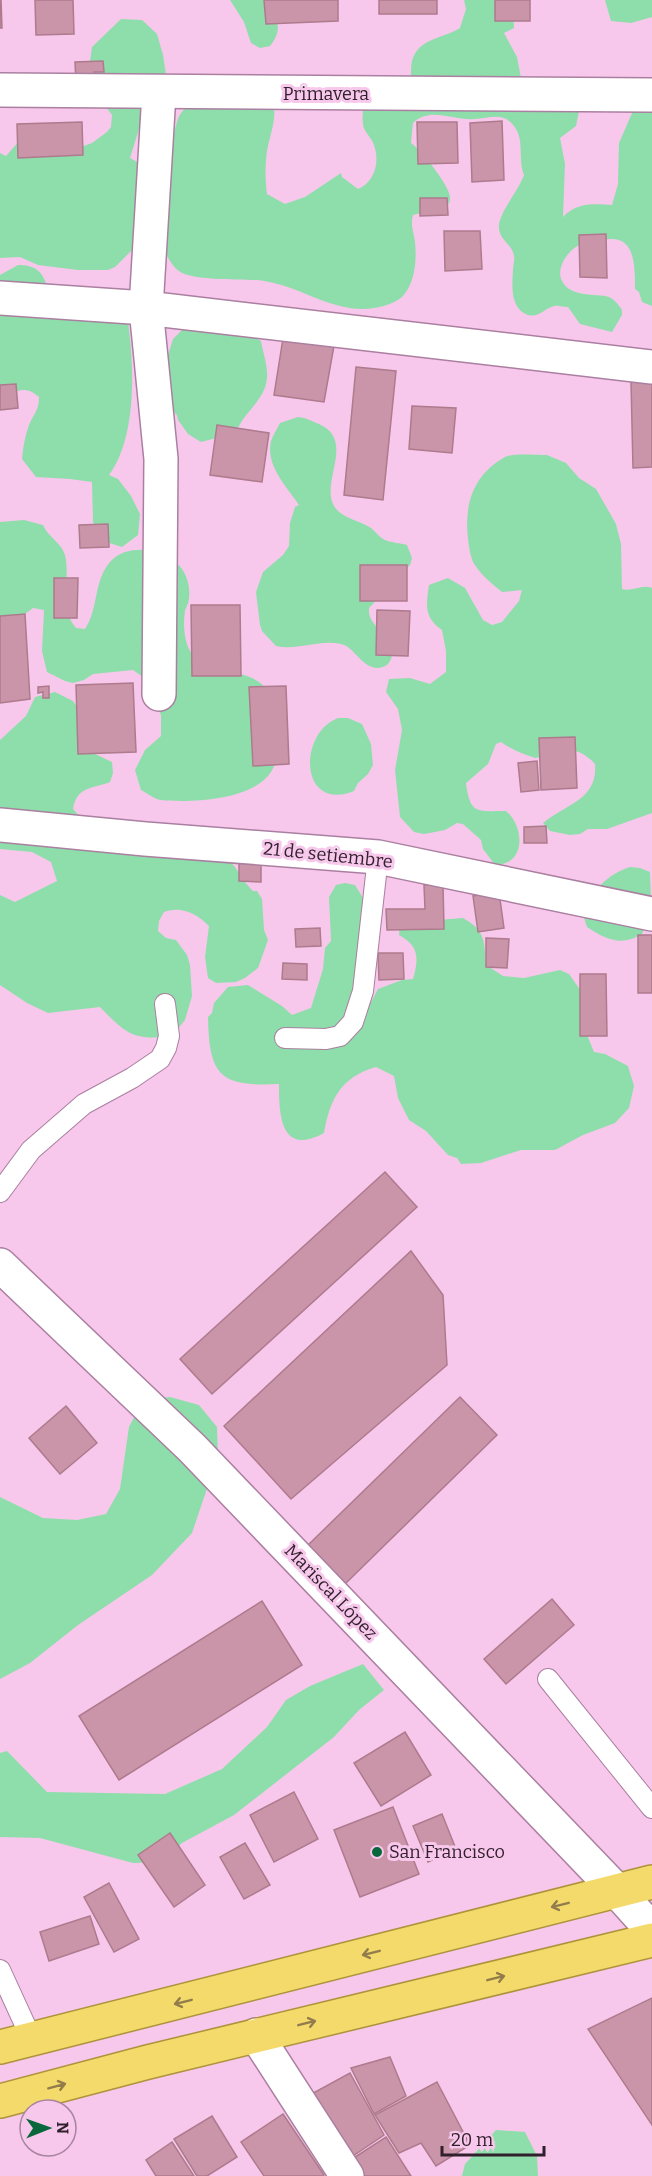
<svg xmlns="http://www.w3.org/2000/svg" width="652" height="2176" font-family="Bitter,serif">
  <rect width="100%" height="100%" fill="#f7c8eb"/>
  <!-- green -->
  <g fill="#8edeab">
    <path d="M 230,0 L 267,0 C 277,17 284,29 270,46 L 260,48 L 251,43 L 244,22 Z"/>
    <path d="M 464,0 L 513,0 L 514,28 L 504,33 L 517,57 L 521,78 L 580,106 L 576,126 L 560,138 L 565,164 L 563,217 C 578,202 592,204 612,205 L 618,184 L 619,143 L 636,104 L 652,99 L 652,306 L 642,302 L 639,292 L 635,289 C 635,263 635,231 600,241 C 594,243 587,242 582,244 C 569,248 555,268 562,281 C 571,298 595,293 609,297 C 614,299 619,305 622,310 L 622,315 L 612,332 L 580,324 L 568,307 C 563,307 559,305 554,306 C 545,308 539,318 528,315 C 510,308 512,286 513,270 C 513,266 515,260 514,256 C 512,243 497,239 499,224 C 502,209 518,191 524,175 C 518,160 524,142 516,129 C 505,111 491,118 475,119 C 453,121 431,106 413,123 L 411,143 C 421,150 451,187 450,198 C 450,203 449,203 446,207 L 413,215 C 410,225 414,233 415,242 C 417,260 415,284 402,297 C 393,305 375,309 363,309 C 327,309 299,286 264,281 C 244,278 194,282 179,271 C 173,267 166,256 164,248 C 163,239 166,226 167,217 C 169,187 168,150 177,122 C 179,114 184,109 190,104 L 272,96 C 278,119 271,129 267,151 C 265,166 265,179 267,194 L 285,204 L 305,197 L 341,173 L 342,177 L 358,189 C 375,182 380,162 374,145 C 372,138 363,131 363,124 C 362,117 363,109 365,101 L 410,81 C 412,74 410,65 413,58 C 420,38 445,38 460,28 L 466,9 Z"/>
    <polygon points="605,0 652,0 652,17 631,23 611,21"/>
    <polygon points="121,19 142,20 157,34 163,55 166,75 139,129 130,158 139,163 133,249 115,267 108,270 78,270 38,265 20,257 0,258 0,153 6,156 20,140 81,147 92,143 107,132 111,127 112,115 106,107 89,68 92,47"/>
    <path d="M 18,265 C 34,265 42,270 47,286 L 126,309 C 134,355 139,435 109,475 L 118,479 L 131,496 L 140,514 L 138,535 L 122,547 L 103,541 L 93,522 L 92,482 L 70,479 L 36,477 L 22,459 C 23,447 25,436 29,425 C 34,413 39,411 39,397 C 28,388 23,389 10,393 L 0,389 L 0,275 Z"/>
    <path d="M 187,325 L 252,336 L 261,341 C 263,353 268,366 267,378 C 266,394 253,406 244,418 C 240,423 239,428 233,432 C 224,437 211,439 201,442 L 188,434 L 178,420 L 177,415 L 171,409 L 165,365 L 173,339 Z"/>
    <path d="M 298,417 C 307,418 311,421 319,424 C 355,440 322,479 333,504 C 339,518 359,520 371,528 C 376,532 379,537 385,540 C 392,543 400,543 407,545 L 412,558 L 410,565 L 369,608 C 369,611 369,614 370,617 C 375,629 399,646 390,661 C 388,665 384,667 379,668 C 362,669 355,647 341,644 C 319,639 297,651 276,646 L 262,631 L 260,625 L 256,592 L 263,572 L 283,555 L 289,546 L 290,523 L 295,507 L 299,505 C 287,487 265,465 271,441 C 273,435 277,429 280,423 Z"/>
    <path d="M 547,455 L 566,463 L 579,478 L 596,489 L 616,524 L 621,544 L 622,589 C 632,592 642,584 652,588 L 652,813 L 607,829 L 588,829 L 580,834 L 570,835 L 550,831 L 543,823 C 566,804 598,800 595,764 C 572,740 561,755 535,758 C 523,754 512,750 501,742 L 496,744 L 488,764 L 466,783 C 470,815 477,811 506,811 C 525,827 526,865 495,865 L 483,849 L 481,840 L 463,824 L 457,823 L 445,830 L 435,832 L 424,834 L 414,832 L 400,817 L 395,770 L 402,730 L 398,709 L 386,692 L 389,679 L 410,678 L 430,684 L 446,672 L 446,651 L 442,630 C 424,618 426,605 429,585 L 448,578 L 465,588 L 483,620 L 492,625 L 502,622 L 519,601 L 522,590 L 502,592 C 491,583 480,574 473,562 C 470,555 469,547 468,539 C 464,504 473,475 505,457 C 512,453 538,455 547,455 Z"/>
    <path d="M 24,520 L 43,525 C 48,537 61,542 65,555 C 71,580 58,607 76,628 L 85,629 C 99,608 93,582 110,562 C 120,551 133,549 147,550 C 172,552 192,571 189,598 C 189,603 186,607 185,611 C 183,624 184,640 190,651 C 203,677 254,665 268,692 C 272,700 272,714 273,723 C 276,740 281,756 271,772 C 253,800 192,803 161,800 C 154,799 147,793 141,790 L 135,770 L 145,750 L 161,736 L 161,715 L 143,677 L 133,670 L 93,674 L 84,680 L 73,683 L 65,681 L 47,672 L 42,651 L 44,610 L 33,608 L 25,614 L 0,642 L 0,522 Z"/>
    <path d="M 55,692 L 73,701 L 85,719 L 93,753 L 112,762 L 113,773 L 110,782 C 92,789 77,786 73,809 L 93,831 L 226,858 C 238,867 242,881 253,891 L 257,891 L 262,899 L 264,930 L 268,940 L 258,968 L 245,978 L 236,982 L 216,983 L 208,978 L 205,957 L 209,926 C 196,913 181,906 164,912 L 159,921 L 158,931 L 166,938 L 176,940 L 187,955 L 190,965 L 192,996 L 185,1020 L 172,1036 C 134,1041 126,1034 100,1007 L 48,1013 L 27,1003 L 0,985 L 0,895 L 15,902 L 57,881 L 51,862 L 32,852 L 0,849 L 0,740 L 26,716 L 35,697 Z"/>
    <path d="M 338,718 L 348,718 L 362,724 L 371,744 L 373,765 L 368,774 L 358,783 L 354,791 C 299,813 298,733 338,718 Z"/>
    <path d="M 630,867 L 640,868 L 650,872 L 652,927 L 644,929 L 642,934 C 621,947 605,939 587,927 L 582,911 C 594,890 606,875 630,867 Z"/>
    <path d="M 345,883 L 355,885 L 363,898 L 377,912 L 351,999 L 368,1008 L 378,989 L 402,980 L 413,979 C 419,958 419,946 399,935 L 400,923 L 463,918 C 486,931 484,941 486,965 L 503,976 L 524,978 L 560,970 L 569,974 L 581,991 L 585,1030 L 594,1052 L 605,1054 L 628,1066 L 634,1086 L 629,1108 L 615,1123 L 583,1135 L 555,1150 L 521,1150 L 481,1163 L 461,1164 L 457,1158 L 448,1155 L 426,1131 L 409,1120 L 398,1098 L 394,1076 L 376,1067 C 341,1077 330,1099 324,1133 C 280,1157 279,1114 279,1084 C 220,1087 209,1076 208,1017 L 212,1013 L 214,1003 L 228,987 L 248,985 L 282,1006 L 292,1015 L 311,1008 L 323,969 L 325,948 L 331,941 L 329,897 L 336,885 Z"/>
    <polygon points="170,1397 199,1405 217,1427 218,1456 192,1533 152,1575 78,1625 30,1663 0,1679 0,1497 43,1518 77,1520 106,1514 120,1489 129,1427 143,1400"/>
    <polygon points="363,1664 384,1690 359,1710 334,1737 234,1815 182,1843 160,1862 133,1863 40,1838 0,1837 0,1753 7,1751 47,1792 165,1794 222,1769 267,1727 286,1700 310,1686"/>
    <polygon points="496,2130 525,2132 537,2156 538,2176 462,2176 465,2164"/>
  </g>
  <!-- building -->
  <g fill="#cb95a9" stroke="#ae7a8d" stroke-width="1.5">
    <polygon points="0,0 1,0 2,28 0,28"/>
    <polygon points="35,0 73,0 74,34 36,35"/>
    <polygon points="264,0 338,0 338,21 266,24"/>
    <rect x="379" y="0" width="58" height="14"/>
    <rect x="495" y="0" width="35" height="21"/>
    <polygon points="103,61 104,72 94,72 93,83 76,84 75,62"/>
    <polygon points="502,121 504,180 472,182 470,123"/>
    <polygon points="82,122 83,155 18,158 17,124"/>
    <polygon points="417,122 457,122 458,163 418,164"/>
    <polygon points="420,198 447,198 448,215 420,216"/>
    <polygon points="444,231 480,231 482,269 445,271"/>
    <polygon points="606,234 607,278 580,277 579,235"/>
    <polygon points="284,332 335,340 324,402 274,395"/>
    <polygon points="356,367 396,371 383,500 344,495"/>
    <polygon points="631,382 652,382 652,467 633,468"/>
    <polygon points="16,384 18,408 0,410 0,385"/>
    <polygon points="412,406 456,408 452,453 409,449"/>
    <polygon points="217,425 269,433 262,482 210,475"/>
    <polygon points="108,524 109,547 80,548 79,525"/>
    <rect x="360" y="565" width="47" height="36"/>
    <polygon points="54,578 78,578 77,618 54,618"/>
    <polygon points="191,605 240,605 241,676 192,676"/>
    <polygon points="377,610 410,611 408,656 376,655"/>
    <polygon points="25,614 30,699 0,703 0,616"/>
    <polygon points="133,683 136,752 78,754 76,685"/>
    <polygon points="49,686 49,698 43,698 43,692 38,693 38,687"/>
    <polygon points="286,686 289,764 253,766 249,687"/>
    <polygon points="575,737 577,788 541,790 539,738"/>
    <polygon points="537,761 539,790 521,792 518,763"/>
    <polygon points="546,826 547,843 524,843 524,827"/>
    <polygon points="239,860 261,861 261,882 239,881"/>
    <polygon points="443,884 444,929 387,930 386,909 425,909 424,885"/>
    <polygon points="499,892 504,928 478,932 473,896"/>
    <polygon points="320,928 321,946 296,947 295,929"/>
    <rect x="638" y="935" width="14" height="58"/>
    <polygon points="486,938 509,939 507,968 486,967"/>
    <polygon points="378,953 403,953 404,979 379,980"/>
    <polygon points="283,963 307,964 307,980 282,979"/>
    <polygon points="580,974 606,974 607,1036 580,1036"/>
    <polygon points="385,1172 417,1207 212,1394 180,1359"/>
    <polygon points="411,1251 443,1295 447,1365 291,1499 224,1426"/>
    <polygon points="460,1397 497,1435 343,1586 305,1548"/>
    <polygon points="66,1406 97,1443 60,1474 29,1438"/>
    <polygon points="552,1599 574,1625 506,1684 484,1659"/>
    <polygon points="262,1601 302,1665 119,1780 79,1716"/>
    <polygon points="405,1732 431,1775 381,1806 354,1763"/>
    <polygon points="294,1792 318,1839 274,1862 250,1815"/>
    <polygon points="393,1807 419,1874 360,1897 334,1830"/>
    <polygon points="442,1814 456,1849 428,1862 413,1826"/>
    <polygon points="170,1833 205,1885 174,1907 138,1855"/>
    <polygon points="245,1843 270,1885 244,1899 220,1857"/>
    <polygon points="109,1883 139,1939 114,1952 84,1897"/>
    <polygon points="90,1916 99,1944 49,1961 40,1932"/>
    <polygon points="652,1998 652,2125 588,2029"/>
    <polygon points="390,2057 406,2096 374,2114 351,2068"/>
    <polygon points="350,2073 384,2135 347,2160 306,2097"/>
    <polygon points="437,2082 470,2145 436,2166 421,2143 399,2153 375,2115"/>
    <polygon points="283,2114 324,2175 323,2176 264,2176 241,2142"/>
    <polygon points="212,2116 237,2157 207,2176 197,2176 174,2139"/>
    <polygon points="386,2137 411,2176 359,2176 349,2161"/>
    <polygon points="172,2142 194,2176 156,2176 146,2160"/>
  </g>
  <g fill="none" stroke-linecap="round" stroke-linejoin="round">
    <!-- service casing -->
    <g stroke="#aa7fa0" stroke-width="22">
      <g id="service">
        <polyline points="285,1038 326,1039 340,1036 353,1022 363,991 378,857"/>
        <polyline points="0,1192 31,1150 84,1104 132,1078 160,1059 166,1048 169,1036 165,1004"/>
        <polyline points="548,1679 652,1808"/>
        <polyline points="0,1970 32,2040"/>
      </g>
    </g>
    <!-- minor casing -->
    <g stroke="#aa7fa0" stroke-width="36">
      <g id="minor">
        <polyline points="0,90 652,95"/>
        <polyline points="159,93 146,308 161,459 159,694"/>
        <polyline points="0,298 146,308 652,367"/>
        <polyline points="0,825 145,839 378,857 652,914"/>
        <polyline points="256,2035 347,2176"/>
      </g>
    </g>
    <!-- tertiary casing -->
    <g stroke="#aa7fa0" stroke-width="36">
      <polyline id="tertiary" points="0,1265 192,1448 617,1891 652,1930"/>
    </g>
    <!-- trunk casing -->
    <g stroke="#ae933c" stroke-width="36">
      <g id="trunk">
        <polyline points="0,2047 652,1882"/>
        <polyline points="0,2101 148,2062 652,1940"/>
      </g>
    </g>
    <!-- service -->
    <use href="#service" stroke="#fff" stroke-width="20"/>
    <!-- minor -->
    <use href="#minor" stroke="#fff" stroke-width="33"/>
    <!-- tertiary -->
    <use href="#tertiary" stroke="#fff" stroke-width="33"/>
    <!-- trunk -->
    <use href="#trunk" stroke="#f4da6a" stroke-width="33"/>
  </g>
  <!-- one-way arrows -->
  <defs><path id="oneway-shaft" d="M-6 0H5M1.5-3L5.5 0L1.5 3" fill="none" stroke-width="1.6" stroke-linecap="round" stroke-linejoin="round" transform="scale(1.5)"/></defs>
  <g stroke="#927c4b">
    <use href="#oneway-shaft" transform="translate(560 1905) rotate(166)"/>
    <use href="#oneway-shaft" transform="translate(371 1953) rotate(166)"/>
    <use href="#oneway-shaft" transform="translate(496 1978) rotate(-14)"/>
    <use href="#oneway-shaft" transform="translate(183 2002) rotate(166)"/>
    <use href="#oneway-shaft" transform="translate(307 2023) rotate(-14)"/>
    <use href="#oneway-shaft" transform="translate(57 2086) rotate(-15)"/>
  </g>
  <!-- markers -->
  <circle fill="#09683b" stroke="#f7c8eb" stroke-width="2" cx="377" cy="1852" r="6"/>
  <g text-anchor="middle" stroke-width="6" stroke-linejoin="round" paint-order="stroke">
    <!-- street labels -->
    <g font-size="18" fill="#301f2c" stroke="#f7c8eb">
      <text x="326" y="100">Primavera</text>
      <text transform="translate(328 855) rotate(6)" y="6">21 de setiembre</text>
      <text transform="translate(331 1592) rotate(46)" y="6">Mariscal López</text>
    </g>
    <!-- poi labels -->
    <g font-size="18" fill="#301f2c" stroke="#f7c8eb" text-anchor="start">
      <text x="389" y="1858">San Francisco</text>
    </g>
  </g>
  <!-- north arrow -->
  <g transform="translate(48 2128) rotate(89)"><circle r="28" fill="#f7c8eb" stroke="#a7849f" stroke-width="1.5"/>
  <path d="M0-4.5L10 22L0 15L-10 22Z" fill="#09683b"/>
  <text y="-9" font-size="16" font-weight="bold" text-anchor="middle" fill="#301f2c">N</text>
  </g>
  <!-- scale -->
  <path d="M442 2146v9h102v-9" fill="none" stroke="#301f2c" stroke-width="3"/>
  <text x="451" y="2146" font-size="18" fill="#301f2c" stroke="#f7c8eb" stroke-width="4.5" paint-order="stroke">20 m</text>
</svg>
